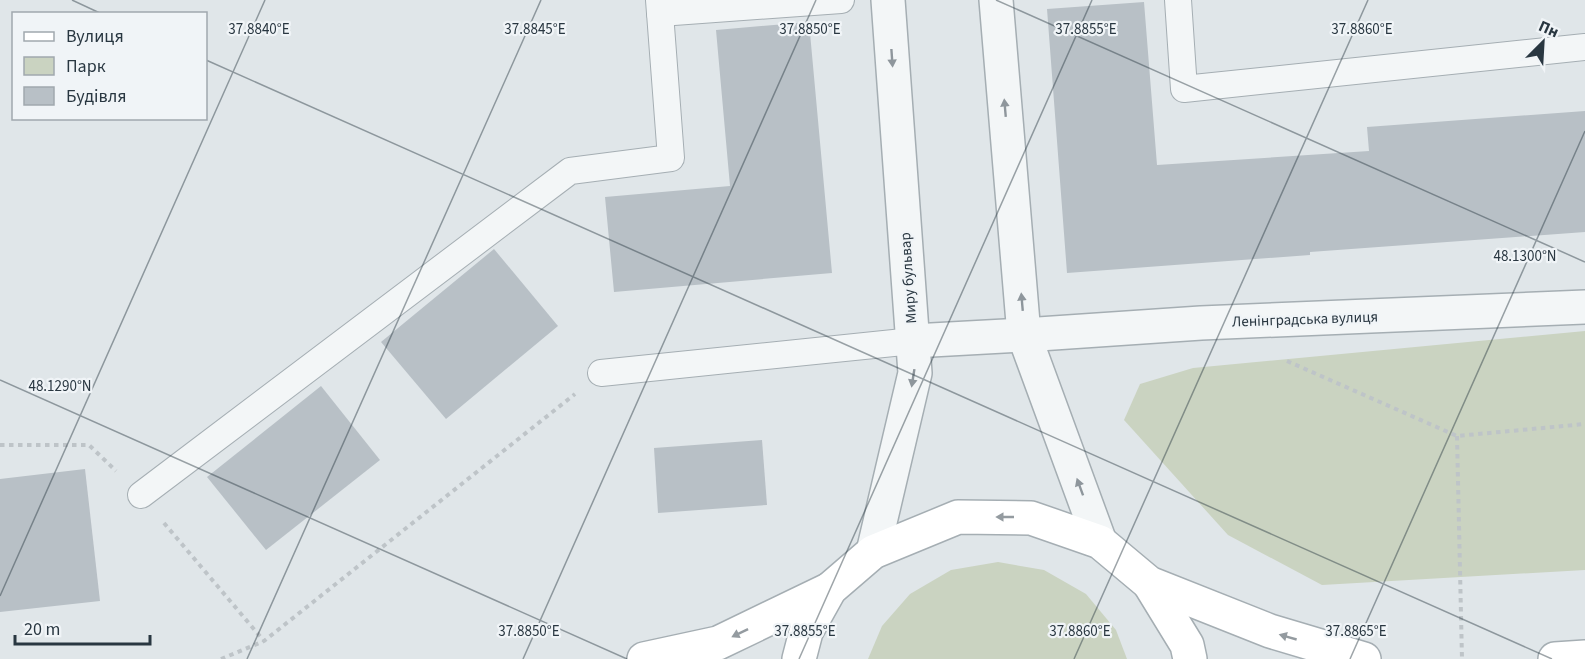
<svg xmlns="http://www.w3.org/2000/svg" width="1585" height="659" font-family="'Source Sans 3',sans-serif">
  <rect width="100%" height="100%" fill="#e0e6e9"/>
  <!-- green -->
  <g fill="#cad3c1">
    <polygon points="1585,331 1585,570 1322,585 1228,535 1124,420 1140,384 1193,368"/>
    <polygon points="998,562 1044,570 1086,594 1116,630 1127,659 868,659 882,626 910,594 951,570"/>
  </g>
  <!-- building -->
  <g fill="#b8c0c6">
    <polygon points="1144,2 1157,165 1369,151 1367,127 1585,111 1585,232 1310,252 1310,255 1067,273 1047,9"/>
    <polygon points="809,22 832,273 614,292 605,197 730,186 716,30"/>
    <polygon points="494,249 558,326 446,419 381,342"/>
    <polygon points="321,386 380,460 266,550 207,477"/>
    <polygon points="762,440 767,505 658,513 654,448"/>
    <polygon points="85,469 100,601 0,612 0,479"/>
  </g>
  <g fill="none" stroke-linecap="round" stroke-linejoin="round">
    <!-- service casing -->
    <g stroke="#a5aeb3" stroke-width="28">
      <g id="service">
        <polyline points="1178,0 1184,89 1585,47"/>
        <polyline points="660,13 841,0"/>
        <polyline points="601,373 913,341"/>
        <polyline points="141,495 570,171 671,158 659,0"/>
      </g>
    </g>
    <!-- minor casing -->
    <g stroke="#a5aeb3" stroke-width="36">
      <polyline id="minor" points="1024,335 1201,323 1585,307"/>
    </g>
    <!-- tertiary casing -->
    <g stroke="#a5aeb3" stroke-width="36">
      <g id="tertiary">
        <polyline points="996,0 1024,335 1100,542"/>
        <polyline points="913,341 1024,335"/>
        <polyline points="873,552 915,373 888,0"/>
      </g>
    </g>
    <!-- secondary casing -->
    <g stroke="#a5aeb3" stroke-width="36">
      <g id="secondary">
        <polyline points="1149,583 1187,645 1190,659"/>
        <polyline points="644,659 718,643 830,589"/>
        <polyline points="799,659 806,632 830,589 873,552 958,517 1031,518 1100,542 1149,583 1270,631 1364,659"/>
        <polyline points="1555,659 1585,657"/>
      </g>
    </g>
    <!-- path -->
    <g stroke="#bec4c8" stroke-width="4" stroke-dasharray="4.5 4.5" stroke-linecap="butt">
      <polyline points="1287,361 1457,436 1585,424"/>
      <polyline points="1457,436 1462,659"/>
      <polyline points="0,445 89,445 116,471"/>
      <polyline points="164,523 264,641"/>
      <polyline points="221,659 264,641 575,394"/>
    </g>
    <!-- service -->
    <use href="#service" stroke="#f3f6f7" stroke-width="26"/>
    <!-- minor -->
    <use href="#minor" stroke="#f3f6f7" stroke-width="33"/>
    <!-- tertiary -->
    <use href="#tertiary" stroke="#f3f6f7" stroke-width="33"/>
    <!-- secondary -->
    <use href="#secondary" stroke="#fff" stroke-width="33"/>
  </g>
  <!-- one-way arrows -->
  <defs><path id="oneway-solid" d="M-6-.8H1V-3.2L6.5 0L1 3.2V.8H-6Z" transform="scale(1.5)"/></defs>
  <g fill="#8e969c">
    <use href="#oneway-solid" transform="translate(892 58) rotate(86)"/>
    <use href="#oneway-solid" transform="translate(1005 108) rotate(-95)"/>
    <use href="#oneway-solid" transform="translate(1022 302) rotate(-95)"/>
    <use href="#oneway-solid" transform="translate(913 378) rotate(99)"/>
    <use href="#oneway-solid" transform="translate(1080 487) rotate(-110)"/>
  </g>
  <g fill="#949ba0">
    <use href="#oneway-solid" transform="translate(1005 517) rotate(-180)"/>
    <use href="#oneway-solid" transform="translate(740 633) rotate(154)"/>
    <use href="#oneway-solid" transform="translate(1288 637) rotate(-164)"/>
  </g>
  <!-- ticks -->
  <path fill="none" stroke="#293741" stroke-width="1.5" stroke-opacity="0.45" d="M 72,0 L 102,14M 996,0 L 1585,262M 206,60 L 1552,659M 0,380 L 627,659M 0,596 L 265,0M 247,659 L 541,0M 523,659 L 816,0M 799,659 L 1092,0M 1074,659 L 1368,0M 1350,659 L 1585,131"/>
  <g text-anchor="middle" stroke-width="4.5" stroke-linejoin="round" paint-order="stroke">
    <!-- street labels -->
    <g font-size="15" fill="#293741" stroke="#f0f4f7">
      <text transform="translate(908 278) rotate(-94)" y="5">Миру бульвар</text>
      <text transform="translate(1305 319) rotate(-2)" y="5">Ленінградська вулиця</text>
    </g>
  </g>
  <g font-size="15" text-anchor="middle" fill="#293741" stroke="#f0f4f7" stroke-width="4.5" stroke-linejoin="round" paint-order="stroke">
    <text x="259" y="34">37.8840°E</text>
    <text x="535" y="34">37.8845°E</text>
    <text x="810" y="34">37.8850°E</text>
    <text x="1086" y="34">37.8855°E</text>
    <text x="1362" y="34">37.8860°E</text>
    <text x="1525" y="261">48.1300°N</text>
    <text x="60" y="391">48.1290°N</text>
    <text x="529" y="636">37.8850°E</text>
    <text x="805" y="636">37.8855°E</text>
    <text x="1080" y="636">37.8860°E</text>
    <text x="1356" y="636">37.8865°E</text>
  </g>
  <!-- legend -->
  <rect x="12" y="12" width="195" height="108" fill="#f0f4f7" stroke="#a0a8ae" stroke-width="1.5"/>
  <rect x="24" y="32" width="30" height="9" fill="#ffffff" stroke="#a0a8ae" stroke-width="1.5"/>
  <text x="66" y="42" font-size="18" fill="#293741">Вулиця</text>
  <rect x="24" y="57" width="30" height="18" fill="#cad3c1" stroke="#a0a8ae" stroke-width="1.5"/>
  <text x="66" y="72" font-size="18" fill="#293741">Парк</text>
  <rect x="24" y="87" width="30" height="18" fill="#b8c0c6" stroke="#a0a8ae" stroke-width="1.5"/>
  <text x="66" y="102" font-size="18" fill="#293741">Будівля</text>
  <!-- north arrow -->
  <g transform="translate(1543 42) rotate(24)" stroke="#f0f4f7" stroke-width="4.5" paint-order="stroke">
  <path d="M0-4.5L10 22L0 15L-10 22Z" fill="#293741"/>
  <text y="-9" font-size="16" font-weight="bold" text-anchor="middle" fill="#293741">Пн</text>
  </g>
  <!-- scale -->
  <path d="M15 635v9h135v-9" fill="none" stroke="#293741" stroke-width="3"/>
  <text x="24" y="635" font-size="18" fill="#293741" stroke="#f0f4f7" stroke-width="4.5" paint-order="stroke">20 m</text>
</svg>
